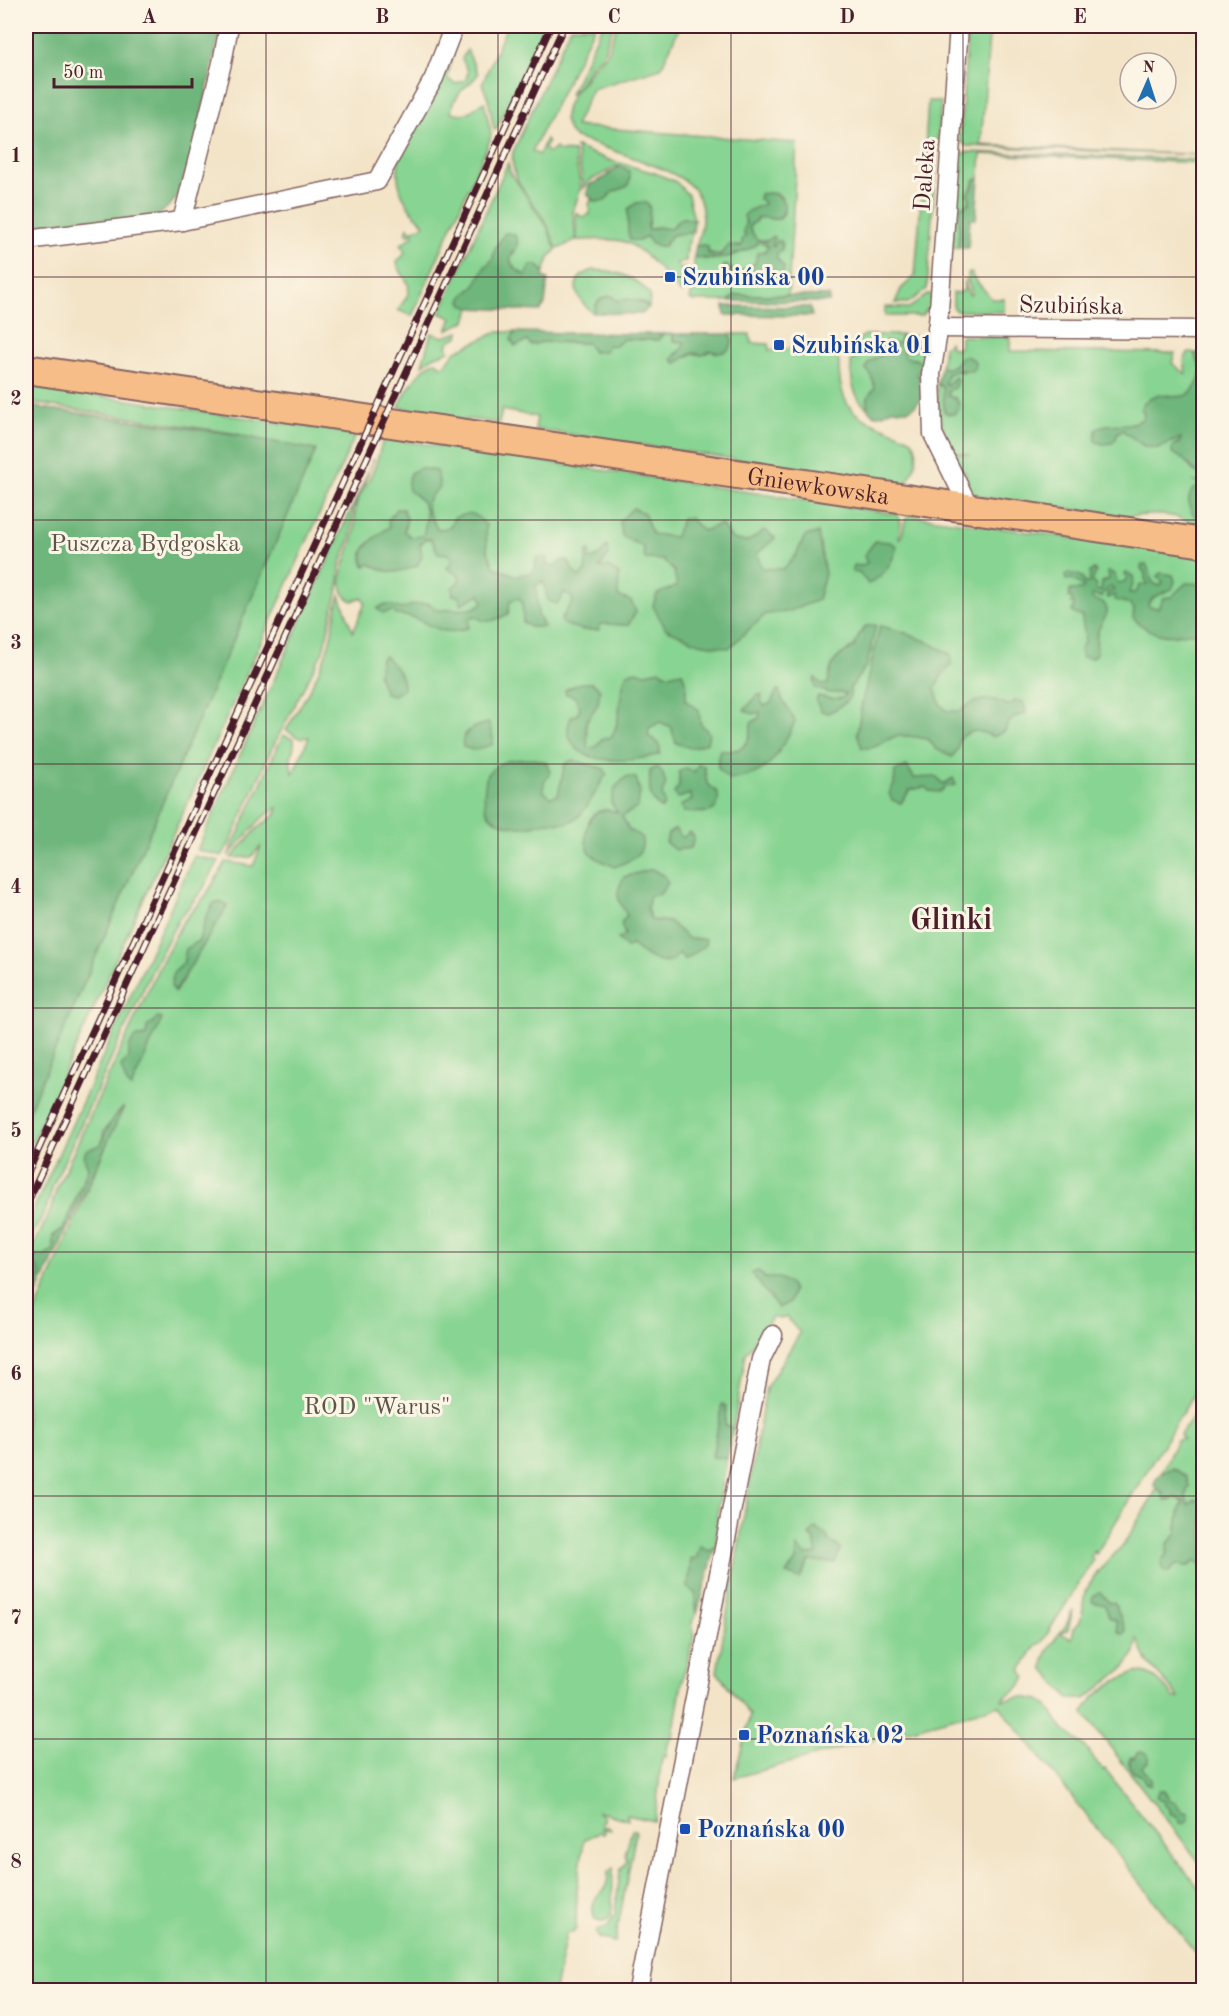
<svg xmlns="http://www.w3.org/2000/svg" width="1229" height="2016" font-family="'Old Standard TT',serif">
  <rect width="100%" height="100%" fill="#fcf5e5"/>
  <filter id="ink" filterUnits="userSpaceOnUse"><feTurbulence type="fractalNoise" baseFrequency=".0167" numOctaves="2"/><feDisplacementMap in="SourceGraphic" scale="12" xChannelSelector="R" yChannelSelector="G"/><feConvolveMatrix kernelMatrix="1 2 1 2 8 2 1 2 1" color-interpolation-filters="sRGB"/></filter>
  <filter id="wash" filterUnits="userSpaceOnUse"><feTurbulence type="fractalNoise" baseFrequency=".008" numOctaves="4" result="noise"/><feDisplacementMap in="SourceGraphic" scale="24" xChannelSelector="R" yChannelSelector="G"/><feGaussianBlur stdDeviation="1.35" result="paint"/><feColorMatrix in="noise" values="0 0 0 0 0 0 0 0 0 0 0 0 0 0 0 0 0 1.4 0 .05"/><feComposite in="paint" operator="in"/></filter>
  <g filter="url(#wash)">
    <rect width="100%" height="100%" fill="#f3e4c8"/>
    <!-- green -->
    <g fill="#88d492" stroke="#697a5e" stroke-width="1.5" fill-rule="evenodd">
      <polygon points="507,26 544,26 496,130 494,129 488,98 482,84"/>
      <path d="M 571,26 L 595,26 L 532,151 L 539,155 L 546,139 L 548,142 L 544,149 L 549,153 L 555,148 L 559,151 L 574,152 L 581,187 L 573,212 L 576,240 L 558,249 C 552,241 551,231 546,223 C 533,201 508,179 513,152 Z"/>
      <polygon points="602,26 613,26 602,57 592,64 579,86 573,90 569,96"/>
      <path d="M 617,26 L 680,26 L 661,68 L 592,89 L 575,126 L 797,143 L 788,295 L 735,295 L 729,301 L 693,301 L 690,299 L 695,282 L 694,257 C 714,262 723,259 741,252 C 748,249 753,248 758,242 L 764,243 L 768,247 C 761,257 750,272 738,272 C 733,272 728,268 724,266 L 725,274 L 733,274 L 745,278 L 749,272 L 755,271 L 762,273 L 781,263 L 777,259 L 777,253 L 782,249 L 772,246 L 775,238 L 767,241 L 756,239 L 750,229 L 750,225 C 763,211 766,220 780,219 L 784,213 L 782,198 L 778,194 L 769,193 L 762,200 L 764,204 L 753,210 L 745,220 L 746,234 L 742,245 L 726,248 L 721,254 C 711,253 709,255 704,245 L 696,246 C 716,191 688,178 642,161 C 620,153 598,145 576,138 L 570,133 L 564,120 L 567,106 L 574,92 L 584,81 L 593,67 L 604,58 L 607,53 Z"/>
      <polygon points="968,26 974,26 977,31 989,36 981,145 1203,155 966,146 960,140"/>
      <path d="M 451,49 L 453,54 L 447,78 L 455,84 L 466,80 L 468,71 L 462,59 L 467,50 L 478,74 C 472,83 469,83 462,90 C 458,94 458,98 453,102 L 451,113 L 466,114 L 484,102 L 491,133 L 490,140 L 412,316 L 398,310 C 401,304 407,299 408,293 C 412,280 397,273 397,261 L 403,256 L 405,250 L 400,245 L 413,236 L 412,233 L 408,234 L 406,233 L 408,227 L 410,230 L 415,230 L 424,225 C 421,219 415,216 411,210 C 400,195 395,178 399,159 Z"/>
      <polygon points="928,101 941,102 937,150 925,148"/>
      <path d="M 576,147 L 609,160 L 655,173 L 676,182 L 688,195 L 694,220 C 676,216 682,218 670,229 L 658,227 L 648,230 L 647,226 L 650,221 L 628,216 C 631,224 626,232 631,240 L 639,241 L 646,236 L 652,244 L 664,246 L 672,235 L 693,232 L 687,246 L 686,261 L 677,263 L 680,269 L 686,268 L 681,293 C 666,277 645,249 625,242 C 611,238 592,240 577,240 L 576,213 L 582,217 L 590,214 L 589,204 L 591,200 L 597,202 L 608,198 L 622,167 L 615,166 C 605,177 589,176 584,188 Z"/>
      <polygon points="924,152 937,153 935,184 922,184"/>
      <polygon points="966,152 1203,160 1203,163 981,154 979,179 975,179 970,191 969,203 960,208 958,248 952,247 958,155"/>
      <path d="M 508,163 L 510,172 L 547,226 L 556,250 L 550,256 L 544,272 L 537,265 L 526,275 C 518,273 511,266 510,257 L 515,252 L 499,245 L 494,250 L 493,259 L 485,267 L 474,287 L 464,295 L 463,304 L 470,308 L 466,321 L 447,330 L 452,318 L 440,313 Z"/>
      <polygon points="922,187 934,188 927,289 908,303 895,303 901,289 915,276"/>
      <path d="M 594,270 C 616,271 636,276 650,295 L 649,307 L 641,301 L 617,301 L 611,296 C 600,298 597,302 593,313 C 575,299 566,278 594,270 Z"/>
      <polygon points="968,273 972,273 972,276 992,299 1004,299 1004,312 956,311 953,306 953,293 959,293 964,290 965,279 966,289 970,295 972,293 968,282"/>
      <polygon points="928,294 932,294 930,307 921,316 885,316 885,307 909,308"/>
      <polygon points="459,332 458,337 450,340 447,345 449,351 433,357 422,365 431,333 444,337"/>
      <path d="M 497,332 L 515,332 L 511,340 L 527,341 L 531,345 L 543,342 L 588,343 L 593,352 L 622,339 L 658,340 L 663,334 L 673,334 L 673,341 L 684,342 L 684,346 L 674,356 L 676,363 L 693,353 L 702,355 L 732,339 L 730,334 L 750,334 L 751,343 L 769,344 L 769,350 L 790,349 L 791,345 C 813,346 822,347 839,361 C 838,424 869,417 912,440 C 922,454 914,473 904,485 L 535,429 L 537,417 L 502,410 L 499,423 L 468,419 L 467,421 L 452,418 L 450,415 L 446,417 L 399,407 C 404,394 422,364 436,362 L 441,366 L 445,365 L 456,351 Z"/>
      <path d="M 865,335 L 902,335 L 898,344 L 884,345 L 883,354 C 875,359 868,359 866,369 L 871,374 L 875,388 L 867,405 L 868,409 C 852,396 851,381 851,361 L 855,359 L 854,342 Z"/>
      <polygon points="911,336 931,336 925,387 917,373 916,359 908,358 903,355 903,350 910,352 915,338"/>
      <path d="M 960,336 L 1010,337 L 1010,351 L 1175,353 L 1172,363 L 1186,374 L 1184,360 L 1188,353 L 1194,353 L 1202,370 C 1197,391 1190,401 1167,395 L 1144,414 L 1143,419 L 1134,424 L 1115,426 L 1117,433 L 1122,430 C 1135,435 1139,449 1157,448 C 1167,447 1172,439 1181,438 L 1182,440 L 1174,445 L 1192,470 L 1201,475 L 1203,475 L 1203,482 L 1193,482 L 1203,483 L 1203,489 L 1200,487 L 1197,519 L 1203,520 L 1203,528 L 1188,522 L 1188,520 L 1185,521 C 1170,510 1138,517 1119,516 C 1093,514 1068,509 1043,504 C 1021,500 986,503 968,489 L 966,473 L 960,469 L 951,453 L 970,455 L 950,451 L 938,413 L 937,384 L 944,387 L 944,411 L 955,398 L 948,396 L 951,383 L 948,385 L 945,384 L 947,374 L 954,371 L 964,372 L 958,362 C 952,367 948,370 941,367 L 944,347 L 949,342 L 951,347 L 957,349 L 961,343 Z"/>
      <polygon points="26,385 356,434 26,1156 26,1046 261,448 239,434 26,402"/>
      <path d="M 384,438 L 897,514 L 901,522 L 899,538 L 901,538 L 905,521 L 908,515 L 1203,556 L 1203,1379 L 1096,1554 L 1094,1551 L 1091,1556 L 1093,1561 L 1042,1642 L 1035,1646 L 1021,1670 L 1026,1677 C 1023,1682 1019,1688 1014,1692 C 1008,1695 1006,1694 1002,1700 L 1022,1697 L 1040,1700 L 1047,1705 L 1064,1730 L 1083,1745 L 1103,1770 L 1105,1769 L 1203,1893 L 1203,1962 L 999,1705 L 734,1778 L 750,1715 L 717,1672 L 766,1388 L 800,1333 L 786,1317 L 781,1319 L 772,1317 L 746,1353 L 733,1429 L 731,1428 L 725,1458 L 727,1458 L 717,1516 L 716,1546 L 710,1551 L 706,1549 L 695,1597 L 697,1614 L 693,1619 L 692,1625 L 695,1635 L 683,1676 L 673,1736 L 668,1744 L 666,1757 L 663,1755 L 661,1764 L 655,1821 L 627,1815 L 628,1820 L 596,1811 L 603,1816 L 604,1821 L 601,1821 L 601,1824 L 610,1827 L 611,1830 L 601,1827 L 601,1829 L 606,1830 L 604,1834 L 600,1832 L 584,1840 L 577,1890 L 576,1927 L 574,1932 L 566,1934 L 555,1990 L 26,1990 L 26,1334 L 122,1108 L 104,1131 L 101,1145 L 84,1157 L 88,1168 L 63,1229 L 53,1236 L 53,1250 L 32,1263 L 38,1268 L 40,1277 L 31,1284 L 26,1285 L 26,1261 L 50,1212 L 56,1190 L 156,973 L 182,923 L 206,895 L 226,862 L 253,866 L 261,846 L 251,857 L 231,858 L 258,828 L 276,814 L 278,807 L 261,819 L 228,856 L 283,735 L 294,739 C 296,753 286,756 293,773 L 309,737 L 299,738 L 286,730 C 301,705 317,679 327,651 C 333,633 334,613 340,595 L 353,632 L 365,603 L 362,597 L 353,601 C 327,590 351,552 354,534 C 356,525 354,515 356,506 C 360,491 371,479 376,464 C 379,455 380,447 384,438 ZM 389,527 L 380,568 L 370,564 L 364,566 C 355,549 377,537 389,527 ZM 228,905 L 175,991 L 174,992 L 173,973 L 183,964 L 193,944 L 199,941 L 206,917 Z"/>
      <polygon points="374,459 353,510 351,536 340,566 339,585 323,651 271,750 231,841 222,856 197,850"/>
      <polygon points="194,856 219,861 203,889 179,919 155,964 53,1185 46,1209 26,1247 26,1226"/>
      <path d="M 1203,1402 L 1203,1415 L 1201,1417 L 1203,1421 L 1203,1443 L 1200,1443 L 1199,1456 L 1203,1457 L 1203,1501 L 1196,1500 L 1189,1505 C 1184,1498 1186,1492 1189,1486 L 1172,1468 L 1161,1473 L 1177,1440 L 1183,1439 L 1180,1435 Z"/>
      <path d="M 1157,1489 L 1169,1500 L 1175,1497 L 1182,1501 L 1183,1505 L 1180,1508 L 1176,1535 L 1168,1543 L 1167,1554 L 1163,1559 L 1173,1567 L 1176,1565 L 1188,1566 L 1197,1561 L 1203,1565 L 1203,1867 L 1084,1713 C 1087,1697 1130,1667 1147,1673 C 1158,1677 1167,1690 1175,1698 L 1179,1697 L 1148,1663 L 1137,1639 L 1135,1652 L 1125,1667 L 1091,1695 L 1084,1699 L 1070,1699 L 1043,1668 C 1042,1656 1056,1637 1064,1628 C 1068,1623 1069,1616 1073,1610 L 1068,1629 L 1061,1634 L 1072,1638 L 1074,1628 L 1080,1622 L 1082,1615 L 1085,1592 L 1096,1574 L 1124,1544 Z"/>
      <polygon points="632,1830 635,1830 636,1832 615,1942 599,1938 596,1933 598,1930 608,1926 615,1914 620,1871 627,1861 625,1854"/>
      <path d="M 613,1868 L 612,1908 L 610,1918 L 603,1921 L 595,1920 C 586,1891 609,1900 608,1872 Z"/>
    </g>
    <!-- forest -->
    <g fill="#6eb67c" stroke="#5c6a54" stroke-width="1.5">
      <polygon points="26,26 221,26 193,156 177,198 158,216 26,234"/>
      <path d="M 618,167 L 622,167 L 629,171 L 630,178 L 628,186 L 611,193 L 605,201 C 596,202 592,201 587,193 L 589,185 L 604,178 Z"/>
      <polygon points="975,179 979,179 976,219 970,219 968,248 958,248 960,208 969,203 970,198 967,194 972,189"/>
      <path d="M 769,193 C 784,195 789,207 779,219 C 770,220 765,215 756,219 L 755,222 L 750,225 L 750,229 L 756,239 L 767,241 L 773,236 L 775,238 L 772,245 L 774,247 L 777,241 L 781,241 L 782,249 L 777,253 L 777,259 L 784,267 L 783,273 L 780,277 L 755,271 L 749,273 L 745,278 L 748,282 L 743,283 L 736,279 L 733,274 L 725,274 L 724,266 L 727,265 C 736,276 744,270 755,264 L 757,253 L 765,251 L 768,247 L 764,243 L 758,242 L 755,246 C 735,256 716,262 694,257 L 696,246 L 704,245 L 708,247 L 708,253 L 713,255 L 721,254 L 729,245 L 739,247 L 742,245 L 742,240 L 746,234 L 743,233 L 746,223 L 744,216 L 748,211 L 764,204 L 762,200 L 759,199 L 760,194 Z"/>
      <path d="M 644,202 L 649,205 C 652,217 646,223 648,230 L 658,227 L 670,229 C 683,218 676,216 694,220 L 693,232 L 672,235 L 664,246 C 653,247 653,243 646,236 L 639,241 L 630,240 C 626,230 628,219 628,209 L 636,203 Z"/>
      <path d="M 505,233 L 514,234 C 522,246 514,247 511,257 C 508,265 520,273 526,275 L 531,265 L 537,265 L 544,272 L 543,277 L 548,279 L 545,304 L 540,311 L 470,308 L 463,304 L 461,301 L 464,295 L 474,287 L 485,267 L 493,259 L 494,250 Z"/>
      <polygon points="735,295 829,296 829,302 729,301"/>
      <path d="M 612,296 L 617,301 C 630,297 638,300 649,307 L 642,314 L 593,313 C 597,301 600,297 612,296 Z"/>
      <polygon points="724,306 810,307 812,316 725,315"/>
      <polygon points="515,332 643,334 663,334 658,340 623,339 616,346 608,345 605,351 593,352 587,343 543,342 531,345 527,341 515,346 511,340"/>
      <path d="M 673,334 L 730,334 C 737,349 723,356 711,351 L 702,355 L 693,353 L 676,363 L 672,360 L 684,346 L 684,342 L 673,341 Z"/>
      <path d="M 902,335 L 911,336 L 917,344 L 916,349 L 910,352 L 903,351 L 903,355 C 909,360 916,358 922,363 L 922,369 L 917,373 L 918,376 L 923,379 L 923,398 C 917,401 914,410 907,410 C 902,411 896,409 891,409 C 871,426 858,403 875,388 L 871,375 L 866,369 C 868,359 875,359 883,354 L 885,341 L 898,344 Z"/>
      <path d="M 1194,353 L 1203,353 L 1203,475 L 1201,475 C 1188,467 1188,459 1172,453 L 1172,449 L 1174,445 L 1180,443 L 1181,438 L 1157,448 L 1144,446 L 1122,430 L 1117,433 L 1116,439 L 1112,443 L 1102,444 L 1095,441 L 1096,430 C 1110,418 1122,431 1143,419 L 1144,414 L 1141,408 C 1158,375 1189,423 1202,370 Z"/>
      <path d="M 965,356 L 973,359 L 976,365 L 973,371 L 959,370 L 947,374 L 945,383 L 947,385 L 955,377 L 958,380 L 954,388 L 948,391 L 948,396 C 956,398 959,400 959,408 L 954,414 L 948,414 L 944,411 L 943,387 L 937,384 L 941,367 C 949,370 957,365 960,357 Z"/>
      <polygon points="26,406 227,433 316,450 26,1117"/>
      <path d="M 420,468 L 437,471 L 440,487 C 421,502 425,510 438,529 L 449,528 L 454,518 C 472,511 473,511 486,525 L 487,549 L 494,567 L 517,576 L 534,572 L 537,558 L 548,557 L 546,564 L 553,566 L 563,560 L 568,561 L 574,572 L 579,577 L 585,571 L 587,551 L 590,551 L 589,560 L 600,555 L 607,546 L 609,555 L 599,568 L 608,567 L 619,574 L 618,596 L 631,601 L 636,612 L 628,625 C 617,626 608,622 599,625 L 600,630 L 582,630 L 563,624 L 561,619 L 573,601 L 570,595 L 563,592 L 561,599 L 557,604 L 548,601 L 543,581 L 536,585 L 538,615 L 544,627 L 530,627 L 523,622 L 522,602 L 518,598 L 510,601 L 508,614 C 496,620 486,625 475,616 L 469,619 L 469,627 C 438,642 426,615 396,615 L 394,611 L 383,613 L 377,609 C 385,602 392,605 401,609 L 412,605 L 428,603 L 439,611 C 453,606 471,615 483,602 L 480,594 L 461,604 L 460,597 L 453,595 L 452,588 L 459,581 L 460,576 L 447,568 L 452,561 L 448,554 L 438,553 L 431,539 L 425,539 L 420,545 L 422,556 L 417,566 C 393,574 393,575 370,564 L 365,566 C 355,549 376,537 389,527 L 388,521 L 396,509 L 403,509 L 407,518 L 404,531 L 411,537 L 423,536 C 428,516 429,502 409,491 L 408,482 L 410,473 Z"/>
      <path d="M 1200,487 L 1203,489 L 1203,520 C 1189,517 1185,500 1193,489 Z"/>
      <polygon points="633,508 644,513 652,534 675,537 682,519 690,518 703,531 721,524 732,539 747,542 765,530 775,538 757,554 762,568 783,569 796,555 805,536 818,533 825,574 818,600 787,612 766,614 729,648 699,643 666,629 653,606 657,594 677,586 674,571 663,560 645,559 643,547 622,536 620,521"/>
      <path d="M 875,541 L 890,542 L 897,546 C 892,564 885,575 868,584 L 859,572 L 852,572 L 854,565 L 861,566 L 867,563 L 864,556 Z"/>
      <path d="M 1142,565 L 1146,565 C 1152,572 1147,583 1160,586 L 1163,582 L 1158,577 L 1160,573 L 1173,575 L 1175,582 L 1172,589 L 1154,597 L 1148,605 L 1149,607 L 1158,608 L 1161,604 L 1163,598 L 1171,597 L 1186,583 L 1203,584 L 1203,635 C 1193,631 1186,633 1176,635 C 1160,638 1144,629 1133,618 L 1134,609 L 1130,604 L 1115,600 L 1114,595 L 1108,598 L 1107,596 L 1107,593 L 1114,590 L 1111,587 L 1103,593 L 1102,597 L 1092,595 L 1092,598 L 1096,601 L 1103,602 C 1112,614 1104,616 1099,628 C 1096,635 1096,645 1097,653 L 1091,658 L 1082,657 L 1080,649 C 1089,638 1082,629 1082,616 L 1077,615 L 1072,612 L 1074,603 L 1071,603 L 1073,598 L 1069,598 L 1070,590 L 1081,590 L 1084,587 L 1072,579 L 1066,580 L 1065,576 L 1069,573 L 1073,575 L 1075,574 L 1082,577 L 1084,583 L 1089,583 L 1090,572 L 1094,569 L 1096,572 L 1092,582 L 1096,586 L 1095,590 L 1101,591 L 1102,582 L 1109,579 L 1108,572 L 1113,573 L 1118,583 L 1124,582 L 1127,578 L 1125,574 L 1127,573 L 1133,576 C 1135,587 1131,585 1129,593 L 1136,593 L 1139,586 L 1148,584 L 1145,579 L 1145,574 L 1141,568 Z"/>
      <path d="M 876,625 L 867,665 L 850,688 C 853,702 839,707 828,713 L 821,711 L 816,701 L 818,696 L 831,699 L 843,698 L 846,693 L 830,693 L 815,688 L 814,682 L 815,678 L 822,685 L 828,684 C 830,662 835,657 854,647 L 859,635 L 866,626 Z"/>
      <path d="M 880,626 C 905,631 929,641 951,655 L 951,665 L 942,675 L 935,689 L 940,704 L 947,711 L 960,711 C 972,700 991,695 1006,705 L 1012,704 L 1015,700 L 1023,702 L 1026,710 L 1025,714 C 1013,716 1009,720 1005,731 L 994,737 C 978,730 973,728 959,739 L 958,749 L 952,757 L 936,749 L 928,739 C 918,738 904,733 894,737 C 880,742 879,749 862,748 L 857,733 L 863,698 Z"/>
      <path d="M 385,656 C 395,666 404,675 403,690 L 393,695 L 385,693 L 378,675 L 381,658 Z"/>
      <path d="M 660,670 L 669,675 L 682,672 L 686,684 L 686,701 L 699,710 L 700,723 L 709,733 L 707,743 L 690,748 L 676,743 L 671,727 L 660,722 L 649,728 L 648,736 L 655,740 L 660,747 L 660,754 C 635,762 573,769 568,731 C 567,727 570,721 571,717 L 578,714 L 580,707 L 575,697 L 566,694 L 565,690 L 580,683 L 592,683 L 600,689 L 598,704 L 586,722 L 588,748 L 596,747 L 602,739 L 611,737 C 623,719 617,693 627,673 L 636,671 L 646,673 Z"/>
      <path d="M 777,690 L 779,690 C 781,702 791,710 795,722 C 778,755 769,777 729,779 C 717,770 715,765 720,750 C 741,754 752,744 751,723 L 759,718 L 760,712 L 753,714 L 744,710 L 758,695 L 762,695 L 761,701 L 764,706 L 771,703 Z"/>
      <path d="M 489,723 L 493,738 L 492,745 L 473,750 L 463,747 C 460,731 475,726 489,723 Z"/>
      <path d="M 534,759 L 546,762 L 550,772 L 544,783 L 543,791 L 551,797 L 558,795 L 565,764 L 573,760 L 604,769 L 607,774 C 596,788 589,809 575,819 C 566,826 559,822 549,822 C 543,822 537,825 531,826 C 516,829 489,824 485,806 C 483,795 485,784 487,774 C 505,757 511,760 534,759 Z"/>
      <path d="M 699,764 L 704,766 L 707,783 L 718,793 C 721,818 702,812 684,812 L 680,806 L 692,800 L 690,794 L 678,798 L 674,793 L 679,786 L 679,772 L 685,768 L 694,772 Z"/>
      <polygon points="907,766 914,778 937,777 943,784 953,778 956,785 945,787 940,792 929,791 925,787 910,790 901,803 892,800 889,793 894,784 895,771"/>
      <path d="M 657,767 L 662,772 L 666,783 L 662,794 L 665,804 L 662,809 C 648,801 649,786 650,771 Z"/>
      <path d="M 626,777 L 636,778 L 640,792 L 637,808 L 622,816 L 629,830 L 642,837 C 645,856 630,860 615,867 C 606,863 593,859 588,849 C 582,835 588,812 604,810 C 609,809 614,812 618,813 L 611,803 L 615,788 Z"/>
      <polygon points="675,829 682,838 690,832 694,837 691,848 675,850 666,843 668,834"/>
      <path d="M 652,869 L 664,876 L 668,883 L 660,894 L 650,896 L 647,909 L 651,920 L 670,922 L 689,939 L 706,939 L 705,945 L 685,960 L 679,953 C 667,974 645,955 632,945 L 626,948 L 618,939 L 625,935 L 621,923 L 627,915 C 617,898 614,895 624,877 Z"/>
      <polygon points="219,902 228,905 175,992 171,986 173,973 183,964 186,949 199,941 206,917 214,903"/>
      <polygon points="158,1018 162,1019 131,1088 126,1082 121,1067 129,1058 129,1048 134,1038 146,1036 147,1027"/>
      <path d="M 124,1107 L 33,1302 L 26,1299 L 26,1285 L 31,1284 L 40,1277 L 38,1268 L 31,1263 L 36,1256 L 45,1256 L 53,1250 L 53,1236 L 63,1229 L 85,1178 L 88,1168 L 84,1157 L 86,1150 L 101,1145 C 105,1129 112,1118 124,1107 Z"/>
      <polygon points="758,1271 765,1278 779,1278 789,1283 793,1291 790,1302 778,1308 751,1273"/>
      <polygon points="722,1404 726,1406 725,1425 733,1429 727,1458 712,1457"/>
      <path d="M 1172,1468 L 1186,1476 L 1189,1486 C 1186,1492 1184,1498 1188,1505 L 1196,1500 L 1203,1501 L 1204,1565 L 1196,1561 L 1188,1566 L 1176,1565 L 1169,1572 L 1164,1571 L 1161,1562 L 1167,1554 L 1168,1543 L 1176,1535 L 1180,1508 L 1183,1505 L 1183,1501 L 1175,1497 L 1165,1500 L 1162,1493 L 1154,1486 C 1155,1475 1163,1472 1172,1468 Z"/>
      <polygon points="815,1528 826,1534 829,1541 841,1548 835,1563 809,1561 800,1579 786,1574 796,1561 797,1547 806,1555 817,1554 814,1539 809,1536"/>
      <polygon points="700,1546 710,1551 716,1546 697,1614 695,1593 688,1588 691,1558 696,1559"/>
      <path d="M 1100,1592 L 1109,1603 L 1114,1602 C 1120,1612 1120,1621 1126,1630 L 1124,1634 L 1117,1631 L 1116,1621 L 1109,1617 L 1105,1605 L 1092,1602 L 1093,1596 Z"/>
      <path d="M 1138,1752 L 1144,1752 L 1148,1755 L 1148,1762 L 1142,1767 C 1146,1775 1153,1775 1151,1786 L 1145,1783 C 1143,1776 1140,1774 1133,1772 L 1129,1766 L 1129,1760 L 1131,1757 L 1134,1758 Z"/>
      <polygon points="1159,1790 1164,1790 1170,1800 1175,1802 1183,1812 1188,1812 1189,1819 1184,1823 1180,1823 1178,1817 1170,1813 1170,1809 1164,1805 1165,1801 1159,1800 1156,1796"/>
    </g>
  </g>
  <g filter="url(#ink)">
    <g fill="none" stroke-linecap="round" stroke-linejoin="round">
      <!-- street casing -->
      <g stroke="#856462" stroke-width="21">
        <g id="street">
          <polyline points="959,26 937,338 931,374 933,434 970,509"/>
          <polyline points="182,221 222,63 229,26"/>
          <polyline points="26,240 182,221 377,181 434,78 454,26"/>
          <polyline points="937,328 1204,330"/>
          <polyline points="638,1990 761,1359 773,1335"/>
        </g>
      </g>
      <!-- primary casing -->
      <g stroke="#856462" stroke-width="32">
        <g id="primary">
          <path id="s1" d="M 26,369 L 1204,543"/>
        </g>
      </g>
      <!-- street -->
      <use href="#street" stroke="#fff" stroke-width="18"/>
      <!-- primary -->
      <use href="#primary" stroke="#f7bd88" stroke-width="28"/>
      <!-- rail casing -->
      <g stroke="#4a1f2b" stroke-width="7">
        <g id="rail">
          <polyline points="26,1177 551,26"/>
          <polyline points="26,1206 564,26"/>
        </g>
      </g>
      <!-- rail -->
      <use href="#rail" stroke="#fcf5e5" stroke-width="4.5" stroke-dasharray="14" stroke-linecap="butt"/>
    </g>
  </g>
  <!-- grid -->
  <path fill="none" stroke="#4a1f2b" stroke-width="1.5" stroke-opacity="0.55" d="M 266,26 L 266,1990M 498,26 L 498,1990M 731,26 L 731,1990M 963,26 L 963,1990M 26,277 L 1204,277M 26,520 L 1204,520M 26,764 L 1204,764M 26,1008 L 1204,1008M 26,1252 L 1204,1252M 26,1496 L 1204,1496M 26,1739 L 1204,1739"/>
  <!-- markers -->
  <g fill="#1a4fb4" stroke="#fcf5e5" stroke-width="2">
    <rect x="664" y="271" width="12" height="12" rx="3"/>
    <rect x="773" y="339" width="12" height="12" rx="3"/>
    <rect x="738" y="1729" width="12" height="12" rx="3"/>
    <rect x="679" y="1823" width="12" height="12" rx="3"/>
  </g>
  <g text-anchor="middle" stroke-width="6" stroke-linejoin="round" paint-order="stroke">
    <!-- street labels -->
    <g font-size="24" fill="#4a1f2b" stroke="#fcf5e5">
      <text transform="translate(924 175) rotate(-86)" y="8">Daleka</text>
      <text transform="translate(1071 305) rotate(1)" y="8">Szubińska</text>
      <text dy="8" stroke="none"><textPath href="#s1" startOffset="801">Gniewkowska</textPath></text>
    </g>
    <!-- transit labels -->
    <g font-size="24" font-weight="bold" fill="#164399" stroke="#fcf5e5" text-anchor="start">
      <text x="682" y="285">Szubińska 00</text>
      <text x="791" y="353">Szubińska 01</text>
      <text x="756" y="1743">Poznańska 02</text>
      <text x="697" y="1837">Poznańska 00</text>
    </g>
    <!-- park labels -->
    <g font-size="24" fill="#5d554a" stroke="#fcf5e5">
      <text x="145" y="551">Puszcza Bydgoska</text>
      <text x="377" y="1414">ROD "Warus"</text>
    </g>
    <!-- district labels -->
    <g font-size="30" font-weight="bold" fill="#4a1f2b" stroke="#fcf5e5">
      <text x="951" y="929">Glinki</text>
    </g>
  </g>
  <!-- margin -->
  <rect width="1229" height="2016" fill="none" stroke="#fcf5e5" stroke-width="66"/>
  <!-- north arrow -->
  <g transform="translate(1148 81) rotate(3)"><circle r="28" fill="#fcf5e5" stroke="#b59f9b" stroke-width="1.5"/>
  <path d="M0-4.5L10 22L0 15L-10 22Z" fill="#1f6fb2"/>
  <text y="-9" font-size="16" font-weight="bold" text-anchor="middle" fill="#4a1f2b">N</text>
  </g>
  <!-- scale -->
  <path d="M54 78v9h138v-9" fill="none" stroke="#4a1f2b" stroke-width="3"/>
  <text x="63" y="78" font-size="18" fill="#4a1f2b" stroke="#fcf5e5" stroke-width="4.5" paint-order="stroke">50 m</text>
  <rect x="33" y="33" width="1163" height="1950" fill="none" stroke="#4a1f2b" stroke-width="2"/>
  <g font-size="20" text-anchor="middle" font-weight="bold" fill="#4a1f2b">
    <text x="149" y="23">A</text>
    <text x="382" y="23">B</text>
    <text x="614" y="23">C</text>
    <text x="847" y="23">D</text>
    <text x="1080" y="23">E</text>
    <text x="16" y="162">1</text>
    <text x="16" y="405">2</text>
    <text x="16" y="649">3</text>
    <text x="16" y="893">4</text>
    <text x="16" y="1137">5</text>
    <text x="16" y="1380">6</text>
    <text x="16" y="1624">7</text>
    <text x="16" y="1868">8</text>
  </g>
</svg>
